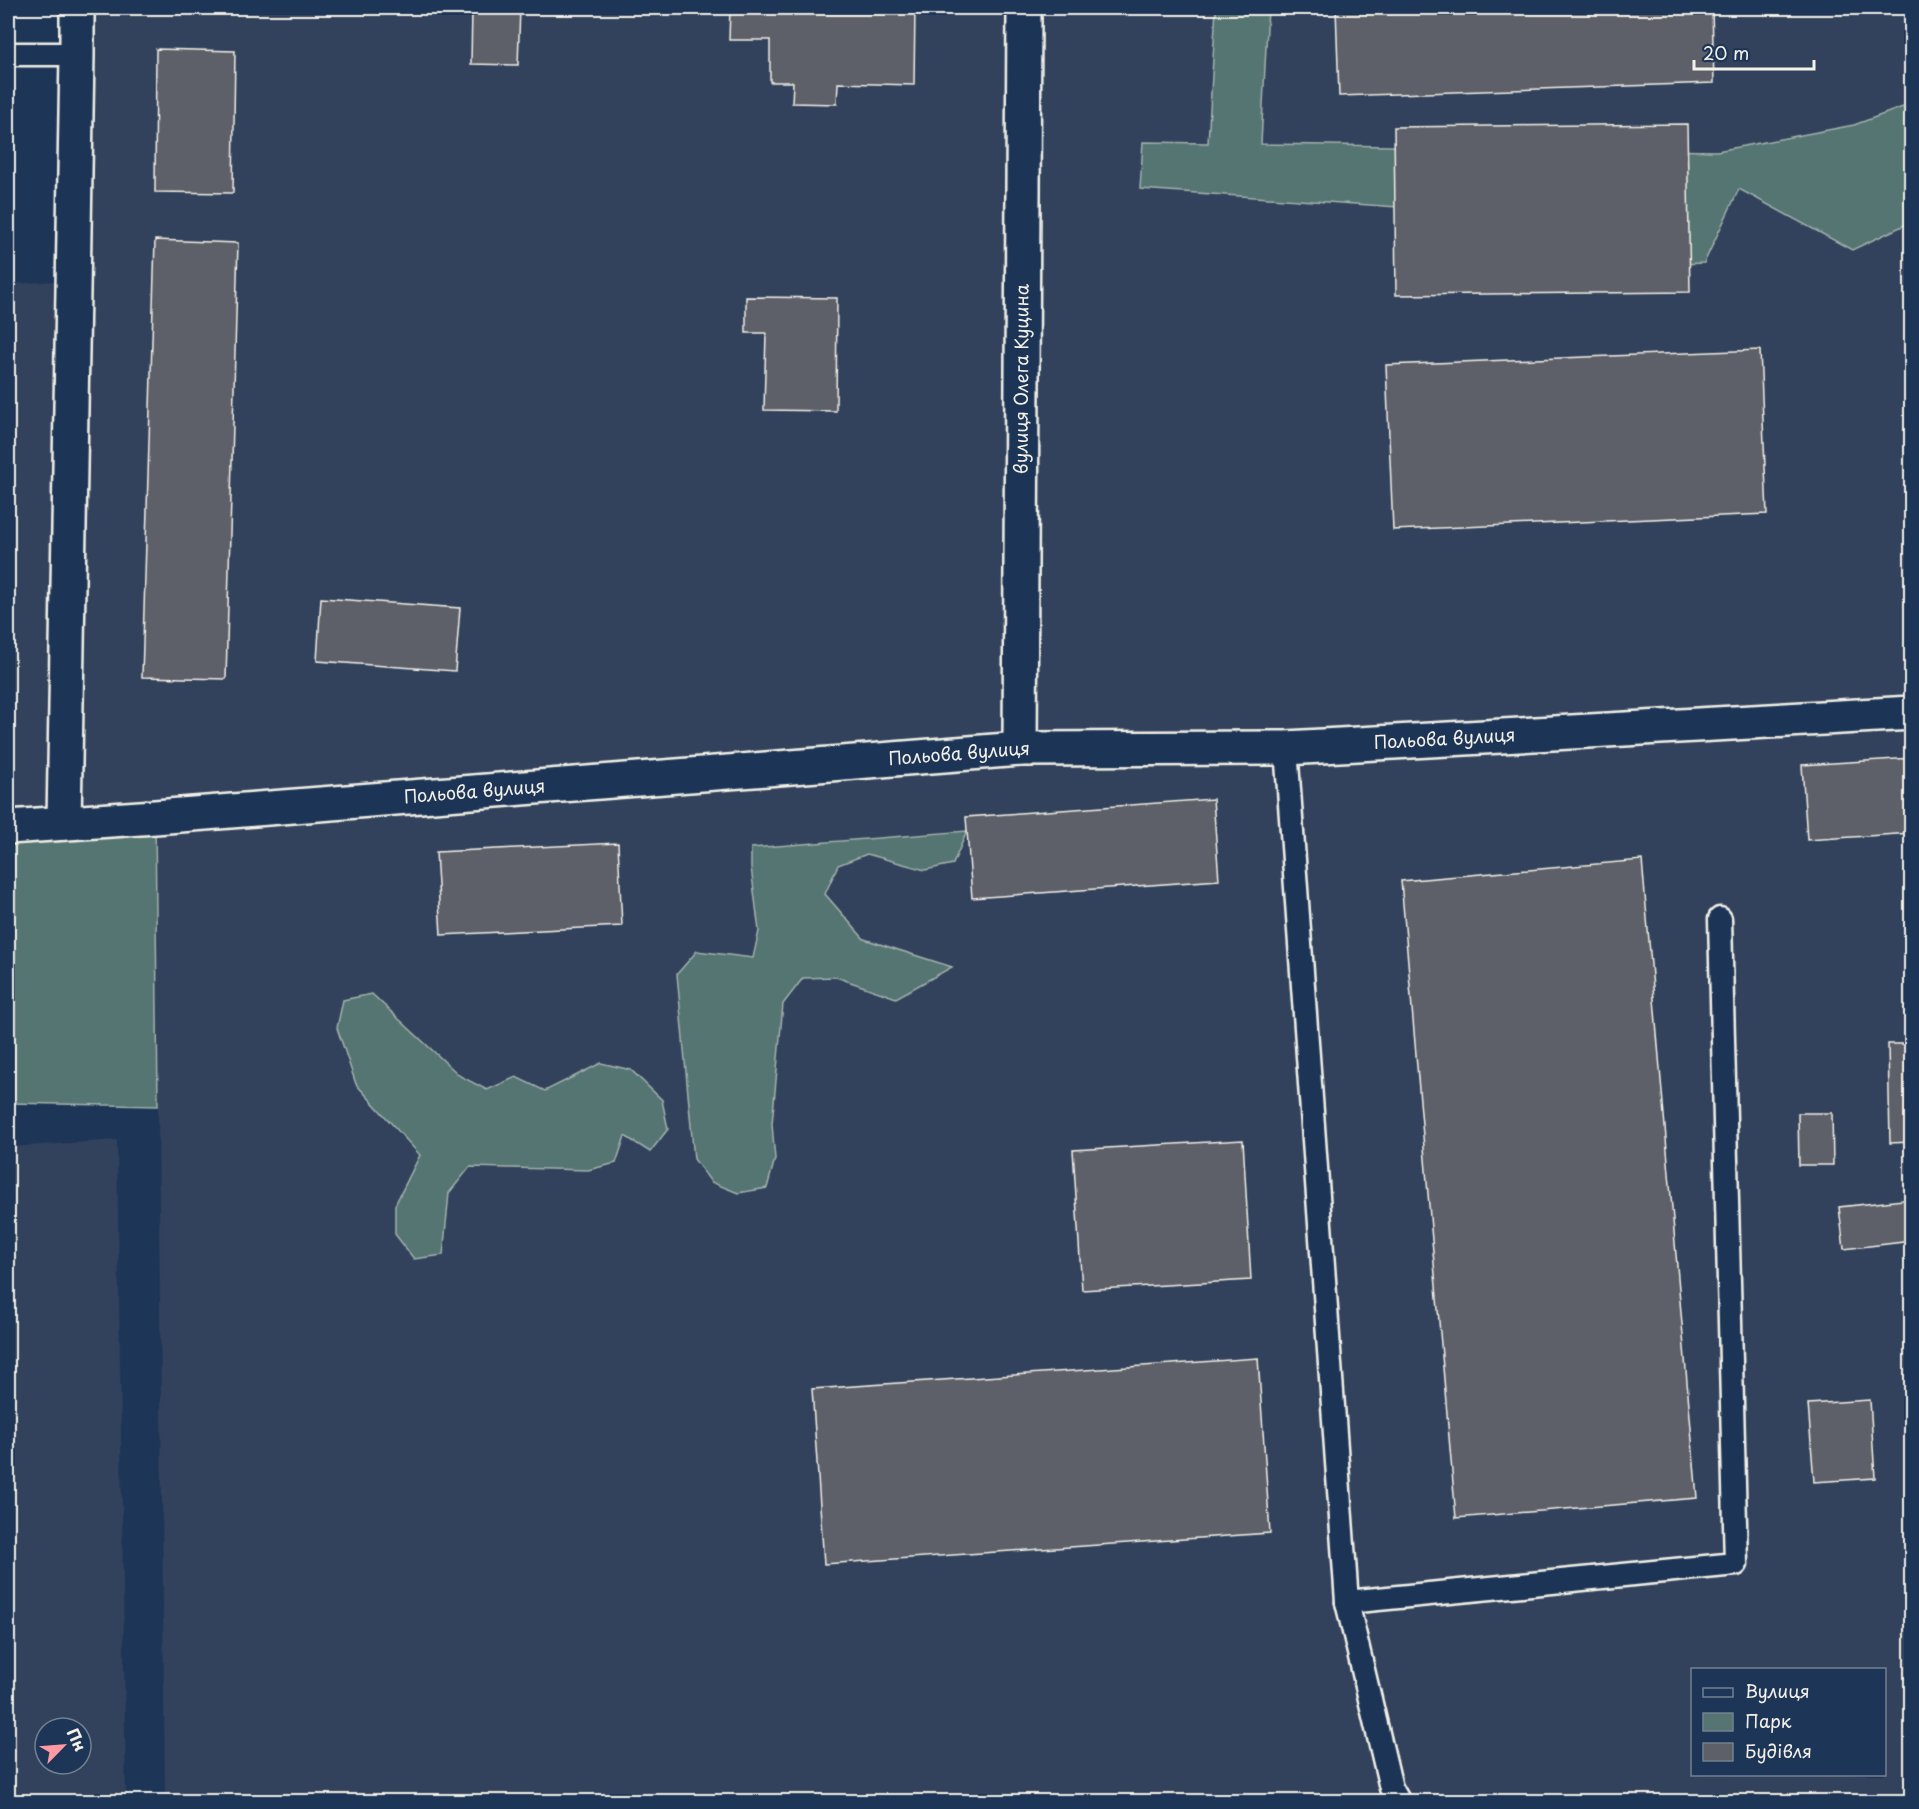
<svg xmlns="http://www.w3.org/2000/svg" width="1919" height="1809" font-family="'Playpen Sans',sans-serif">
  <rect width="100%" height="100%" fill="#1d3557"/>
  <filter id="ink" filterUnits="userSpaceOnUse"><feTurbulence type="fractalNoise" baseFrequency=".0167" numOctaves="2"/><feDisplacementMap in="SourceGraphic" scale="12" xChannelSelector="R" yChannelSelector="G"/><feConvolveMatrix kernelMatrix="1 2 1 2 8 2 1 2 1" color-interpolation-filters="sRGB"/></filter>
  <g filter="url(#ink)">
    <!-- built -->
    <g fill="#30425c" fill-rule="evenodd">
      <path d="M 77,8 L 1911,8 L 1911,1801 L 165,1801 L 155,818 L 8,827 L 8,284 L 73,280 ZM 1692,1670 L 1884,1670 L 1884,1774 L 1692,1774 Z"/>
      <path d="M 117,1140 L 126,1801 L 8,1801 L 8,1147 ZM 45,1728 L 81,1728 L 81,1764 L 45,1764 Z"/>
    </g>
    <!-- green -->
    <g fill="#557472" stroke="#a4b2ad" stroke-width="1.5">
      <polygon points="1216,8 1268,8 1261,144 1717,151 1854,125 1911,104 1911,222 1852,250 1739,189 1704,263 1541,270 1412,208 1140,189 1143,142 1208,143"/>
      <polygon points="155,817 158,1106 8,1103 8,827"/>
      <polygon points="967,831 953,864 925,870 867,854 838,865 825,894 864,939 952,967 896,998 836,977 803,978 783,1004 772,1124 775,1159 767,1188 738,1193 711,1182 694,1159 677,974 697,951 753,958 759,931 751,867 751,848"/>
      <polygon points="372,994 460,1076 487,1090 516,1077 545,1091 601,1063 631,1070 662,1100 668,1129 650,1152 625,1136 616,1163 588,1170 470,1167 449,1193 443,1255 414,1259 395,1234 395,1205 420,1155 356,1084 337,1028 343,1000"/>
    </g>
    <!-- building -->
    <g fill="#5d6067" stroke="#f4f1e8" stroke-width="1.5">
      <polygon points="472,8 520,8 518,65 471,64"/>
      <polygon points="730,8 915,8 914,85 838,83 837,104 792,103 793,82 770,82 770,40 729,40"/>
      <polygon points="1336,8 1712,8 1714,83 1339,96"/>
      <polygon points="156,49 235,51 233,193 155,192"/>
      <polygon points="1687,124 1690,292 1396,295 1394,127"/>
      <polygon points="155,240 238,243 226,679 142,677"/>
      <polygon points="746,297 837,298 836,411 764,410 766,333 746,333"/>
      <polygon points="1760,350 1767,514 1393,530 1386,365"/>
      <polygon points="321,598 460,608 455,671 317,661"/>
      <polygon points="1912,758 1912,833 1807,840 1802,765"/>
      <polygon points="1213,799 1219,880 972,898 966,817"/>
      <polygon points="618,843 622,926 441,935 436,852"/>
      <polygon points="1642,860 1697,1498 1456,1518 1401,881"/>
      <polygon points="1888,1044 1912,1044 1912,1142 1890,1143"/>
      <polygon points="1798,1113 1832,1113 1833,1165 1799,1165"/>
      <polygon points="1243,1140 1251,1280 1082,1290 1073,1150"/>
      <polygon points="1912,1199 1912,1241 1844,1249 1839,1207"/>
      <polygon points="1258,1358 1270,1533 824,1564 812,1389"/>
      <polygon points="1870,1400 1875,1478 1814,1482 1808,1404"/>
    </g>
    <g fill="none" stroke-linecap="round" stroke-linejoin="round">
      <!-- service casing -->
      <g stroke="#f4f1e8" stroke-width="27">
        <g id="service">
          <polyline points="8,54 77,54"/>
          <polyline points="1286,748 1347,1602 1391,1788 1399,1802"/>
          <polyline points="1347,1602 1736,1564 1720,919"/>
        </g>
      </g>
      <!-- minor casing -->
      <g stroke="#f4f1e8" stroke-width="38">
        <g id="minor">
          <path id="s1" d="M 1020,749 L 1024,8"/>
          <polyline points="64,823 77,54 77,8"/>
          <path id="s2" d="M 8,827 L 155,817 L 1020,749 L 1286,748 L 1912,713"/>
        </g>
      </g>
      <!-- service -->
      <use href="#service" stroke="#1d3557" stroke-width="22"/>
      <!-- minor -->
      <use href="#minor" stroke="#1d3557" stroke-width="33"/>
    </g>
  </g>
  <g text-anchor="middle" stroke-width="6" stroke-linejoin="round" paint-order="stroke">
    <!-- street labels -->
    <g font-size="18" fill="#f4f1e8" stroke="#1d3557">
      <text dy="6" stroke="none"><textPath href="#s1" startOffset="370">вулиця Олега Куцина</textPath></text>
      <text dy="6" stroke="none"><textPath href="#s2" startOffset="1440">Польова вулиця</textPath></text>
      <text dy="6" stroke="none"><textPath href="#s2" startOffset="954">Польова вулиця</textPath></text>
      <text dy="6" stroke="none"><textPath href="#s2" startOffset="468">Польова вулиця</textPath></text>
    </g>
  </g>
  <!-- margin -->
  <rect width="1919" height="1809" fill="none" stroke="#1d3557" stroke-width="30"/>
  <rect x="15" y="15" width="1889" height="1779" fill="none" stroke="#f4f1e8" stroke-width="2" filter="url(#ink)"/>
  <!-- legend -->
  <rect x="1691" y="1668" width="195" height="108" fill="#1d3557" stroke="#738091" stroke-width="1.5"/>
  <rect x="1703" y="1688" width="30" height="9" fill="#1d3557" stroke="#738091" stroke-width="1.5"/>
  <text x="1745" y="1698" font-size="18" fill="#f4f1e8">Вулиця</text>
  <rect x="1703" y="1713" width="30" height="18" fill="#557472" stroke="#738091" stroke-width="1.5"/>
  <text x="1745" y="1728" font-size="18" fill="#f4f1e8">Парк</text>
  <rect x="1703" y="1743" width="30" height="18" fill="#5d6067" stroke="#738091" stroke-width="1.5"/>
  <text x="1745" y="1758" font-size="18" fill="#f4f1e8">Будівля</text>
  <!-- north arrow -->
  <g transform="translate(63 1746) rotate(65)"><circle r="28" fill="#1d3557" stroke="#738091" stroke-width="1.5"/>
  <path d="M0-4.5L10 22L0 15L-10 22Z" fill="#ff9aa2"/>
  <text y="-9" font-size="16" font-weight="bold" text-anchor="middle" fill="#f4f1e8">Пн</text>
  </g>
  <!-- scale -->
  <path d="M1694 60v9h120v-9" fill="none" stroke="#f4f1e8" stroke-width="3"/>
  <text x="1703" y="60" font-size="18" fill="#f4f1e8" stroke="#1d3557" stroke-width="4.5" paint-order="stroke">20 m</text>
</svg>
